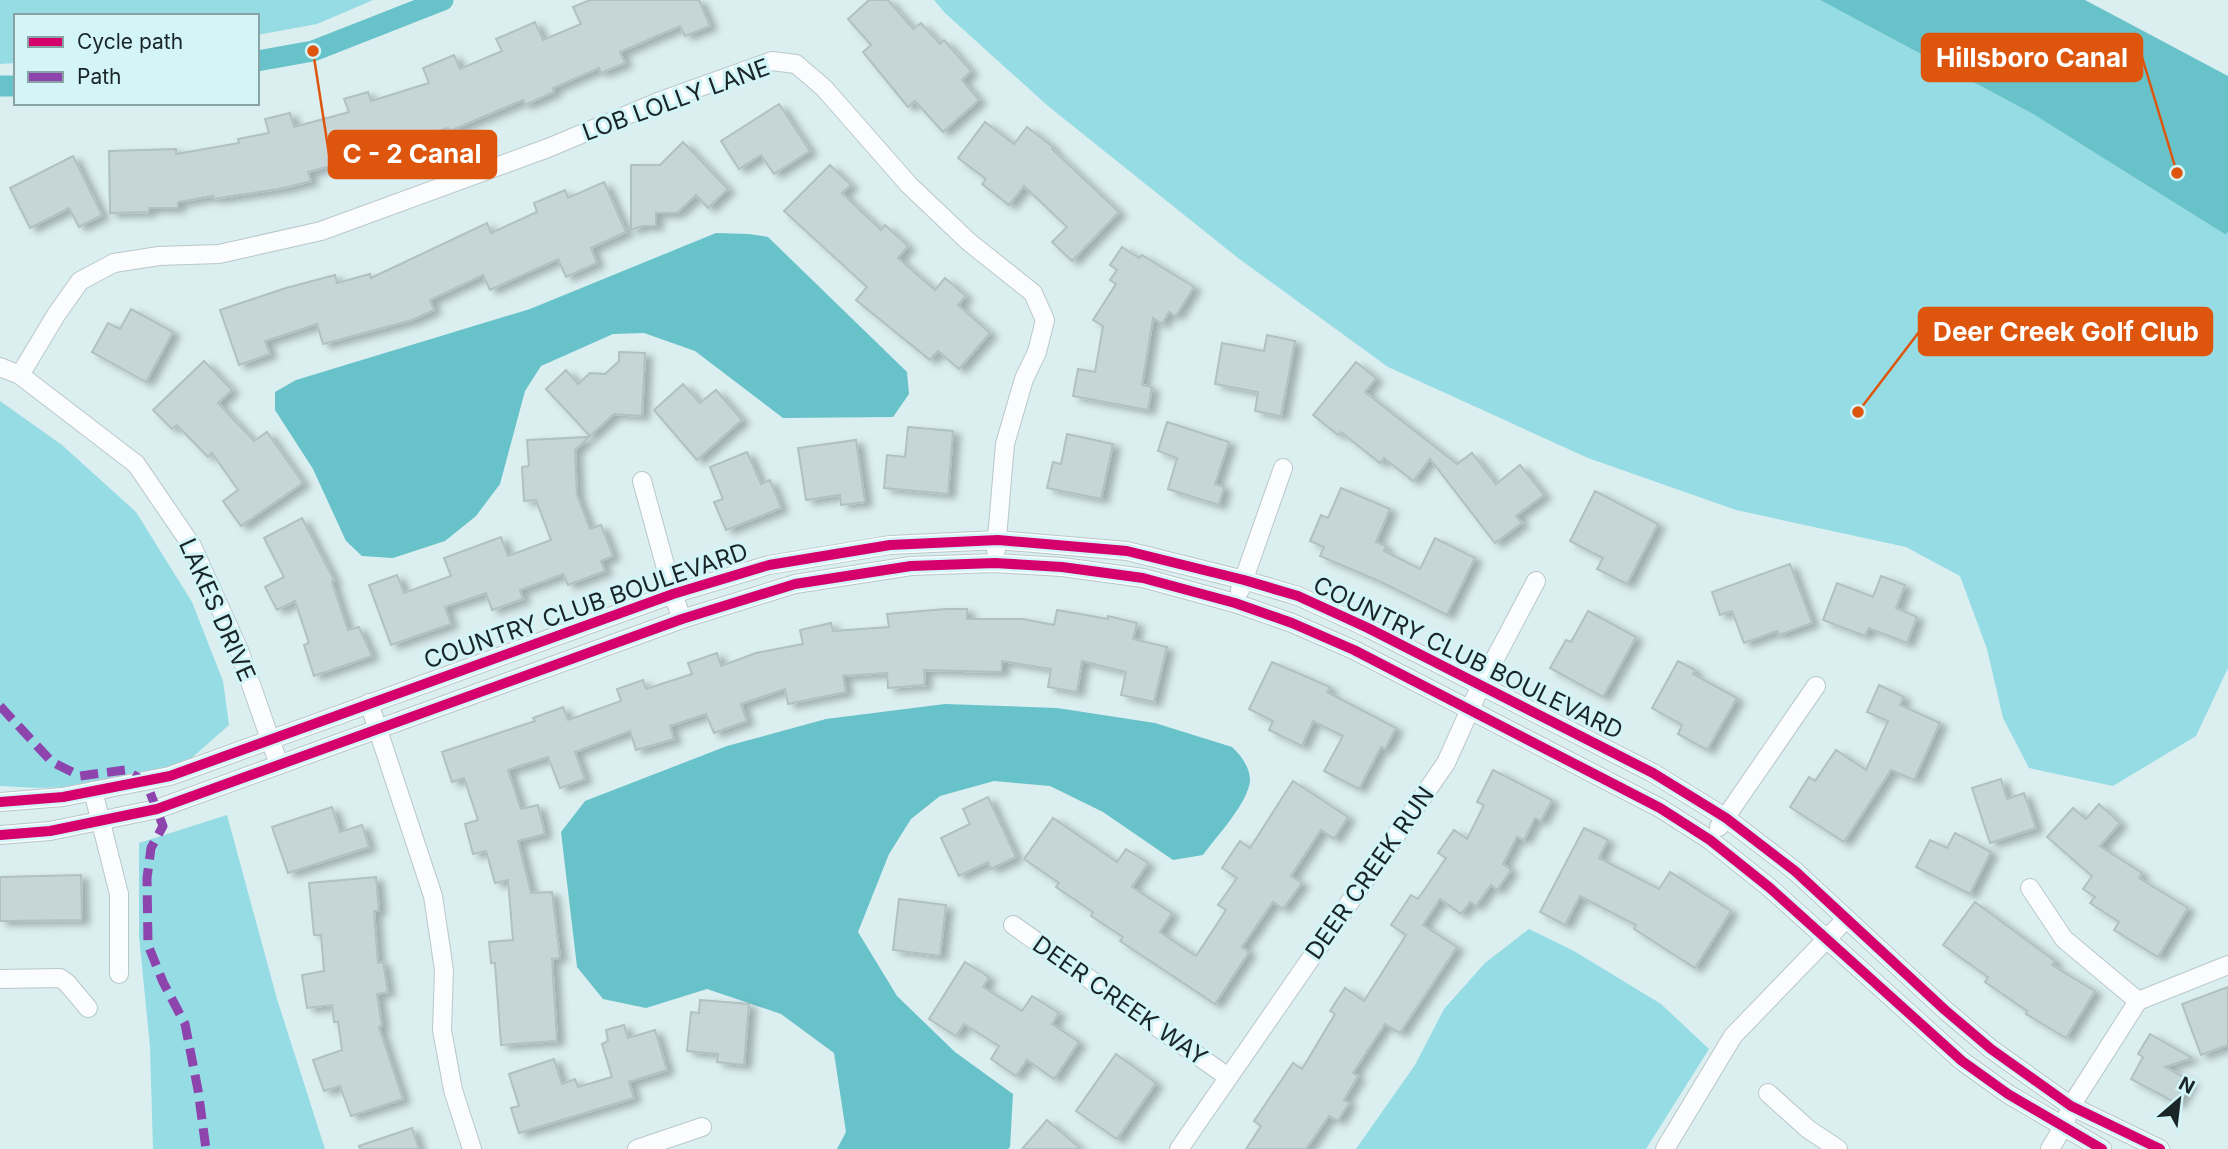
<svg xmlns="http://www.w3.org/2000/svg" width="2228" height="1149" font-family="Inter,sans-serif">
  <defs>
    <filter id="shadow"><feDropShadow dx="7" dy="4" stdDeviation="3.5" flood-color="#0004"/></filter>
  </defs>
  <rect width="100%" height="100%" fill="#dbeef0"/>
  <!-- green -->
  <g fill="#96dce4">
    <polygon points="0,0 373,0 317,24 257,35 257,16 16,16 16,63 0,64"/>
    <polygon points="934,0 1820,0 2033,114 2226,235 2228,231 2228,668 2196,736 2113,786 2029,768 2003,718 1987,649 1960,576 1906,547 1736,510 1588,458 1388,367 1238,258 1048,106 945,13"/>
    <polygon points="0,401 62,445 136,512 192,602 223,681 229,725 187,762 117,785 40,788 0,786"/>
    <polygon points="227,815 277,999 325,1149 153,1149 150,1047 139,936 139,843"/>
    <polygon points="1529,929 1574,951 1661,1004 1709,1049 1646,1149 1356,1149 1415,1065 1444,1009 1485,963"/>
  </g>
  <!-- water -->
  <g fill="#68c2ca">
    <polygon points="1820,0 2085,0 2228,76 2228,231 2226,235 2033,114"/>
    <polygon points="716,233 749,234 768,237 907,372 909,394 893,417 783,418 695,351 644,333 613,334 541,366 525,391 500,484 476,516 445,541 393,558 362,556 346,541 313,469 275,410 275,392 296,380 530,309"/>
    <path d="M 945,704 L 1057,708 L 1155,723 L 1232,747 C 1240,754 1250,767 1250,780 C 1249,802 1216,837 1203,855 L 1173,860 L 1103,812 L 1050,786 L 994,781 L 940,796 L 911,819 L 889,854 L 858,932 L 897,996 L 955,1052 L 1013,1094 L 1010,1147 L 1008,1149 L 837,1149 L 846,1132 L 834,1053 L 781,1014 L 707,989 L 646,1008 L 603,999 L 577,967 L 561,832 L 585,801 L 727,746 L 826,719 Z"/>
  </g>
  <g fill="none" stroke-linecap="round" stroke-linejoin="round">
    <!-- canal -->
    <g stroke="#68c2ca" stroke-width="21">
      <polyline points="257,61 313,51 443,0"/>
      <polyline points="0,86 16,86"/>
    </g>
  </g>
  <!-- building -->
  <g fill="#c6d6d7" stroke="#b1c0c1" stroke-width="2" filter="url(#shadow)">
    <polygon points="590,0 699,0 710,26 685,36 680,26 620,52 625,63 601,73 599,68 553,88 554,92 525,105 523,100 450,131 448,128 395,145 398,153 366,164 364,157 308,172 311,181 284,188 214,199 213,196 178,202 178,208 149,208 149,212 110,213 109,151 176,149 176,154 239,143 238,139 269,133 265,119 290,113 294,127 349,112 344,99 368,92 371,101 429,83 423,68 454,55 460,69 502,51 496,39 535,22 543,40 581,24 573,7"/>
    <polygon points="869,0 888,0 913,29 921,23 940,44 944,40 971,71 962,80 979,100 943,132 915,101 908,107 863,52 871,45 848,19"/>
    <polygon points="779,104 810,151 774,174 761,155 739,169 721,141"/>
    <polygon points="985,122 1014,144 1027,127 1053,147 1052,149 1119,212 1072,261 1052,242 1067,227 1024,186 1009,205 982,184 986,179 958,158"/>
    <polygon points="683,142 728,189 708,208 696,195 677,213 656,213 656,226 642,226 631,230 631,165 660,165"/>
    <polygon points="73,156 102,215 79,227 69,208 30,228 10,188"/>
    <polygon points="830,165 851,185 842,193 881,230 885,225 908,246 898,258 935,290 945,278 966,296 958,305 990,333 959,369 938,351 930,360 856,300 867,287 784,211"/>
    <polygon points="604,182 626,232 591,248 597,263 566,277 558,259 490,290 483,275 430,300 434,310 412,320 323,344 317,324 265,341 270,354 239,365 220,310 286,288 335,275 337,283 370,274 371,278 487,223 491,233 537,212 534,203 565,190 568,198"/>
    <polygon points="1122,247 1139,258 1142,255 1194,287 1176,316 1169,312 1162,324 1153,318 1142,385 1152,387 1148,410 1073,396 1078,369 1095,372 1103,326 1093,320 1116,284 1110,280 1117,270 1110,265"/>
    <polygon points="131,309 173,332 146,382 92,352 108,323 120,329"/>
    <polygon points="1267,335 1295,341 1281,416 1255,411 1258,392 1215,384 1222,343 1264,351"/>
    <polygon points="619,352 645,353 642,416 614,414 590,436 546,389 566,370 578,384 590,373 605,374 619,361"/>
    <polygon points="204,361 232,390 218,403 254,441 267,432 303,483 241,526 223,501 238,490 212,453 208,457 177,425 172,429 153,410"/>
    <polygon points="1356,362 1376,378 1365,392 1457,464 1472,453 1496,484 1520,465 1544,495 1516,516 1522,523 1495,543 1430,459 1413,481 1384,458 1380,463 1341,432 1338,435 1313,415"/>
    <polygon points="683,384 700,403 716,390 742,420 697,460 654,410"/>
    <polygon points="1167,422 1229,442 1215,484 1224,487 1219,505 1168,489 1177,458 1158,451"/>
    <polygon points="908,427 953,431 948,494 884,488 887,455 905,457"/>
    <polygon points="1067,434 1113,444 1101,499 1047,488 1053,462 1061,464"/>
    <polygon points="589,437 575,450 577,495 590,529 601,525 613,556 601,561 605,571 568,585 563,574 520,590 523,599 492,610 486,593 445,607 451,624 391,645 369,585 397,575 404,593 451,576 444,558 501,537 508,556 551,540 536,500 524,501 522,467 529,466 527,440"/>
    <polygon points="856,440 865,502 841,505 840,495 806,500 798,448"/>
    <polygon points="747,452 761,484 770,480 781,508 726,530 714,502 723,499 710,467"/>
    <polygon points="1341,488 1390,509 1376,542 1386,546 1384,551 1420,569 1435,538 1475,558 1447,615 1379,581 1320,556 1324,547 1310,541 1321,515 1328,518"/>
    <polygon points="1595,491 1658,524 1627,584 1597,569 1603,558 1570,541"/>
    <polygon points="302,518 334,580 332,582 348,630 359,627 372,656 314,676 304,645 309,643 295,601 277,610 265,587 284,577 264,538"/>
    <polygon points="1790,564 1812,623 1779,635 1777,631 1744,643 1732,611 1720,615 1712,592"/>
    <polygon points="1881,576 1905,585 1896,608 1917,617 1907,643 1869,628 1865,636 1823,620 1837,583 1873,597"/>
    <polygon points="946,609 967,609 967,619 1023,619 1054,625 1057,610 1108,619 1108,616 1137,623 1133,639 1167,647 1154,702 1121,695 1126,672 1082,661 1077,692 1048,687 1051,669 1002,661 1002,672 924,670 925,685 888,688 887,673 843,676 846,692 788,704 785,689 741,704 747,721 714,733 706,714 670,726 674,739 636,750 630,731 575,752 585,779 560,788 548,757 508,770 521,809 538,805 545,834 518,841 531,893 552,892 560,958 552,959 557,1041 501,1045 495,963 491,963 489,942 513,940 508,880 495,883 486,851 473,854 465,824 478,820 464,778 452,782 442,752 535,721 533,718 563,707 568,720 621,701 617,689 643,680 646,689 692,674 688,663 717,653 721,666 756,653 803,644 800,630 831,623 833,631 889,627 887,614"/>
    <polygon points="1588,611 1636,637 1603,697 1550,668 1566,640 1571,642"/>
    <polygon points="1678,661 1695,670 1693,674 1737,698 1707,750 1678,734 1682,725 1652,708"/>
    <polygon points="1272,662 1330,687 1327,692 1396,728 1385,749 1381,747 1359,789 1324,771 1343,736 1313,721 1302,746 1269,730 1273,721 1249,709"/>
    <polygon points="1879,685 1904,697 1900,705 1940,723 1914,780 1891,770 1844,842 1790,807 1809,777 1815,781 1836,750 1866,770 1888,721 1867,712"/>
    <polygon points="1493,770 1552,800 1541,821 1535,818 1524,840 1517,837 1503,864 1511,870 1497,890 1491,885 1476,906 1470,902 1461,914 1440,899 1423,925 1457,947 1400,1033 1385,1024 1353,1073 1358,1076 1344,1100 1349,1103 1338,1121 1329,1116 1306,1149 1246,1149 1261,1126 1254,1121 1293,1063 1302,1069 1335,1014 1330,1011 1345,988 1364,1001 1406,935 1391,925 1411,895 1418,899 1446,858 1438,853 1454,830 1467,839 1484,805 1477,802"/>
    <polygon points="2001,779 2007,799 2024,793 2036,828 1990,843 1972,788"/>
    <polygon points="1293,781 1348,817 1334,839 1321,830 1291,876 1302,883 1283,909 1273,902 1242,947 1249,952 1215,1004 1120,941 1123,937 1091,916 1093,912 1056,887 1059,883 1024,859 1053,818 1117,862 1126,849 1148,863 1132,887 1172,913 1160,932 1196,956 1226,910 1218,905 1237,878 1222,868 1240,841 1250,848"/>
    <polygon points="988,797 1016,857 991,869 988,862 959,876 941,838 970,824 963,809"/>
    <polygon points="2099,804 2120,823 2100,846 2142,873 2139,878 2188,908 2158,957 2114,930 2119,922 2090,903 2095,897 2083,889 2092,876 2047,837 2073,808 2086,819"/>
    <polygon points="332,807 340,832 362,825 369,847 288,873 272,827"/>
    <polygon points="1584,828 1608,840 1599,858 1659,889 1670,872 1731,911 1695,968 1634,929 1636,925 1580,896 1565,925 1540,912"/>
    <polygon points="1955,833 1991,852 1970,894 1916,867 1930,840 1947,848"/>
    <polygon points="81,875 82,920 0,921 0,877"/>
    <polygon points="376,877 379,911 374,911 378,963 383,962 388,992 377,994 382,1026 379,1027 403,1099 351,1116 340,1086 324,1091 313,1060 342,1050 338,1022 334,1022 332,1005 307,1008 302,975 324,971 321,935 314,935 309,883"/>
    <polygon points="899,899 946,905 940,956 893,950"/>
    <polygon points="1975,902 2055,961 2052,965 2095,991 2066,1038 2026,1014 2027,1011 1985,982 1988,977 1943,945"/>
    <polygon points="965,962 989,977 983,987 1022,1011 1032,996 1059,1013 1052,1024 1079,1042 1054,1079 1027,1060 1016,1076 991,1059 999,1046 964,1024 956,1036 929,1019"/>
    <polygon points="2228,987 2228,1045 2201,1055 2182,1004"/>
    <polygon points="700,1000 749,1004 744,1065 717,1062 718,1054 687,1051 691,1012 699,1013"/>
    <polygon points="624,1025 628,1038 655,1030 667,1070 629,1082 634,1098 519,1133 511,1108 519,1106 509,1074 554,1059 562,1084 575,1079 578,1087 612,1077 602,1044 608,1041 606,1030"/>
    <polygon points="2150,1034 2192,1058 2165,1067 2191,1081 2178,1104 2131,1079 2143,1057 2138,1054"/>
    <polygon points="1116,1054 1156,1083 1117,1139 1076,1111"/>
    <polygon points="1047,1120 1081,1149 1022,1149"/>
    <polygon points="412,1128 419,1149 360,1149 359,1146"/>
  </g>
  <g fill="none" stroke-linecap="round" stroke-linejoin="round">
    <!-- minor casing -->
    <g stroke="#b9c8ca" stroke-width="20">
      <g id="minor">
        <polyline points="0,367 20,375 136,464 192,546 239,650 279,765"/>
        <polyline points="20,375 56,315 80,281 114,263 159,256 219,254 321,231 548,148 658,102 772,61 796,64 824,88 909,185 969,242 1033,293 1045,320 1037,352 1024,379 1005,444 996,550"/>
        <polyline points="642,481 673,594 682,619"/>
        <polyline points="1240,590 1283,468"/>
        <polyline points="369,703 433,896 444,970 442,1030 453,1090 472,1149"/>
        <polyline points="93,791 119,894 119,974"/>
        <polyline points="0,802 63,797 170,776 673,594 769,565 890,545 998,540 1127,551 1244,580 1298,596 1368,628 1653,773 1726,818 1795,871 1945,1010 1991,1049 2071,1106 2160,1149"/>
        <polyline points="1719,827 1816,686"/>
        <polyline points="0,835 50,831 157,809 682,619 795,584 911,566 995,563 1062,567 1143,578 1235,603 1292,623 1354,650 1660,808 1710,840 1770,888 1962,1061 2008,1094 2102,1149"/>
        <polyline points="2030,888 2064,939 2138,1001"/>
        <polyline points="1013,925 1228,1077"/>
        <polyline points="0,979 60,978 67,983 88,1008"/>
        <polyline points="1768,1093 1808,1129 1838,1149"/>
        <polyline points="637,1149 702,1127"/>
        <polyline points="1179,1149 1446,763 1480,687 1536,581"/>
        <polyline points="1665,1149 1733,1036 1846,919"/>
        <polyline points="2050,1149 2063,1127 2071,1106 2138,1001 2228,965"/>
      </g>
    </g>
    <!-- minor -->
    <use href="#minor" stroke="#fafcfd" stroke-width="18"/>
    <!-- quiet -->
    <polyline stroke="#8e44ad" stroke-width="9" stroke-dasharray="18 9" stroke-linecap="butt" points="0,706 52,762 80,776 125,770 146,782 163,826 151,848 147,878 148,945 163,982 185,1024 198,1090 206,1149"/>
    <!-- cycleway casing -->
    <g stroke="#d3f5f8" stroke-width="15">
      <g id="cycleway">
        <polyline points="0,802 63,797 170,776 673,594 769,565 890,545 998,540 1127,551 1244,580 1298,596 1368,628 1653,773 1726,818 1795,871 1945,1010 1991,1049 2071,1106 2160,1149"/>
        <polyline points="0,835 50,831 157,809 682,619 795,584 911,566 995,563 1062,567 1143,578 1235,603 1292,623 1354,650 1660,808 1710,840 1770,888 1962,1061 2008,1094 2102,1149"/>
      </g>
    </g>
    <!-- cycleway -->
    <use href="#cycleway" stroke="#d6006c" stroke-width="10"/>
  </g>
  <g text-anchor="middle" stroke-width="6" stroke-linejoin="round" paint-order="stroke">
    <!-- street labels -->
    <g font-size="24" fill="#192527" stroke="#d3f5f8">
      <text transform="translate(676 100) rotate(-20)" y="8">LOB LOLLY LANE</text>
      <text transform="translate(586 606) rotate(-19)" y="8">COUNTRY CLUB BOULEVARD</text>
      <text transform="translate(217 610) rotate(66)" y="8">LAKES DRIVE</text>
      <text transform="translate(1468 658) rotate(26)" y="8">COUNTRY CLUB BOULEVARD</text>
      <text transform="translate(1370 873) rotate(-55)" y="8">DEER CREEK RUN</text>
      <text transform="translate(1120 1001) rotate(35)" y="8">DEER CREEK WAY</text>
    </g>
  </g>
  <!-- callouts -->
  <path fill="none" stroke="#de560d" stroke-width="2.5" d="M2177 173L2142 57M313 51L329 154M1858 412L1919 332"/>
  <g fill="#de560d" stroke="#d3f5f8" stroke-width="2.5">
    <circle cx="2177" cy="173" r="7"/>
    <circle cx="313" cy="51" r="7"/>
    <circle cx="1858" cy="412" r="7"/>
  </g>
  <g fill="#de560d" stroke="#de560d" stroke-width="2.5">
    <rect x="1922" y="34" width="220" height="47" rx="7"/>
    <rect x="329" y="131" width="167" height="47" rx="7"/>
    <rect x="1919" y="308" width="293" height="47" rx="7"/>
  </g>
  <g font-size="26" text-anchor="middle" font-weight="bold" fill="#fff">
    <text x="2032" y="67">Hillsboro Canal</text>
    <text x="412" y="163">C - 2 Canal</text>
    <text x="2066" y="341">Deer Creek Golf Club</text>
  </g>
  <!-- legend -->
  <rect x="14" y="14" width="245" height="91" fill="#d3f5f8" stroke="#89a2a4" stroke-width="2"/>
  <rect x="28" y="37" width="35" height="10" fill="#d6006c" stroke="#89a2a4" stroke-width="2"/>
  <text x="77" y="49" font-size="21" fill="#192527">Cycle path</text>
  <rect x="28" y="72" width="35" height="10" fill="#8e44ad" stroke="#89a2a4" stroke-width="2"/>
  <text x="77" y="84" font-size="21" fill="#192527">Path</text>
  <!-- north arrow -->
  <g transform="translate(2179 1100) rotate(28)" stroke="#d3f5f8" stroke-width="5" paint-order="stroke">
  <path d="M0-5L12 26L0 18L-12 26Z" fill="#192527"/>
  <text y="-10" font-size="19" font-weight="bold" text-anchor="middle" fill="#192527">N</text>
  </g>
</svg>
